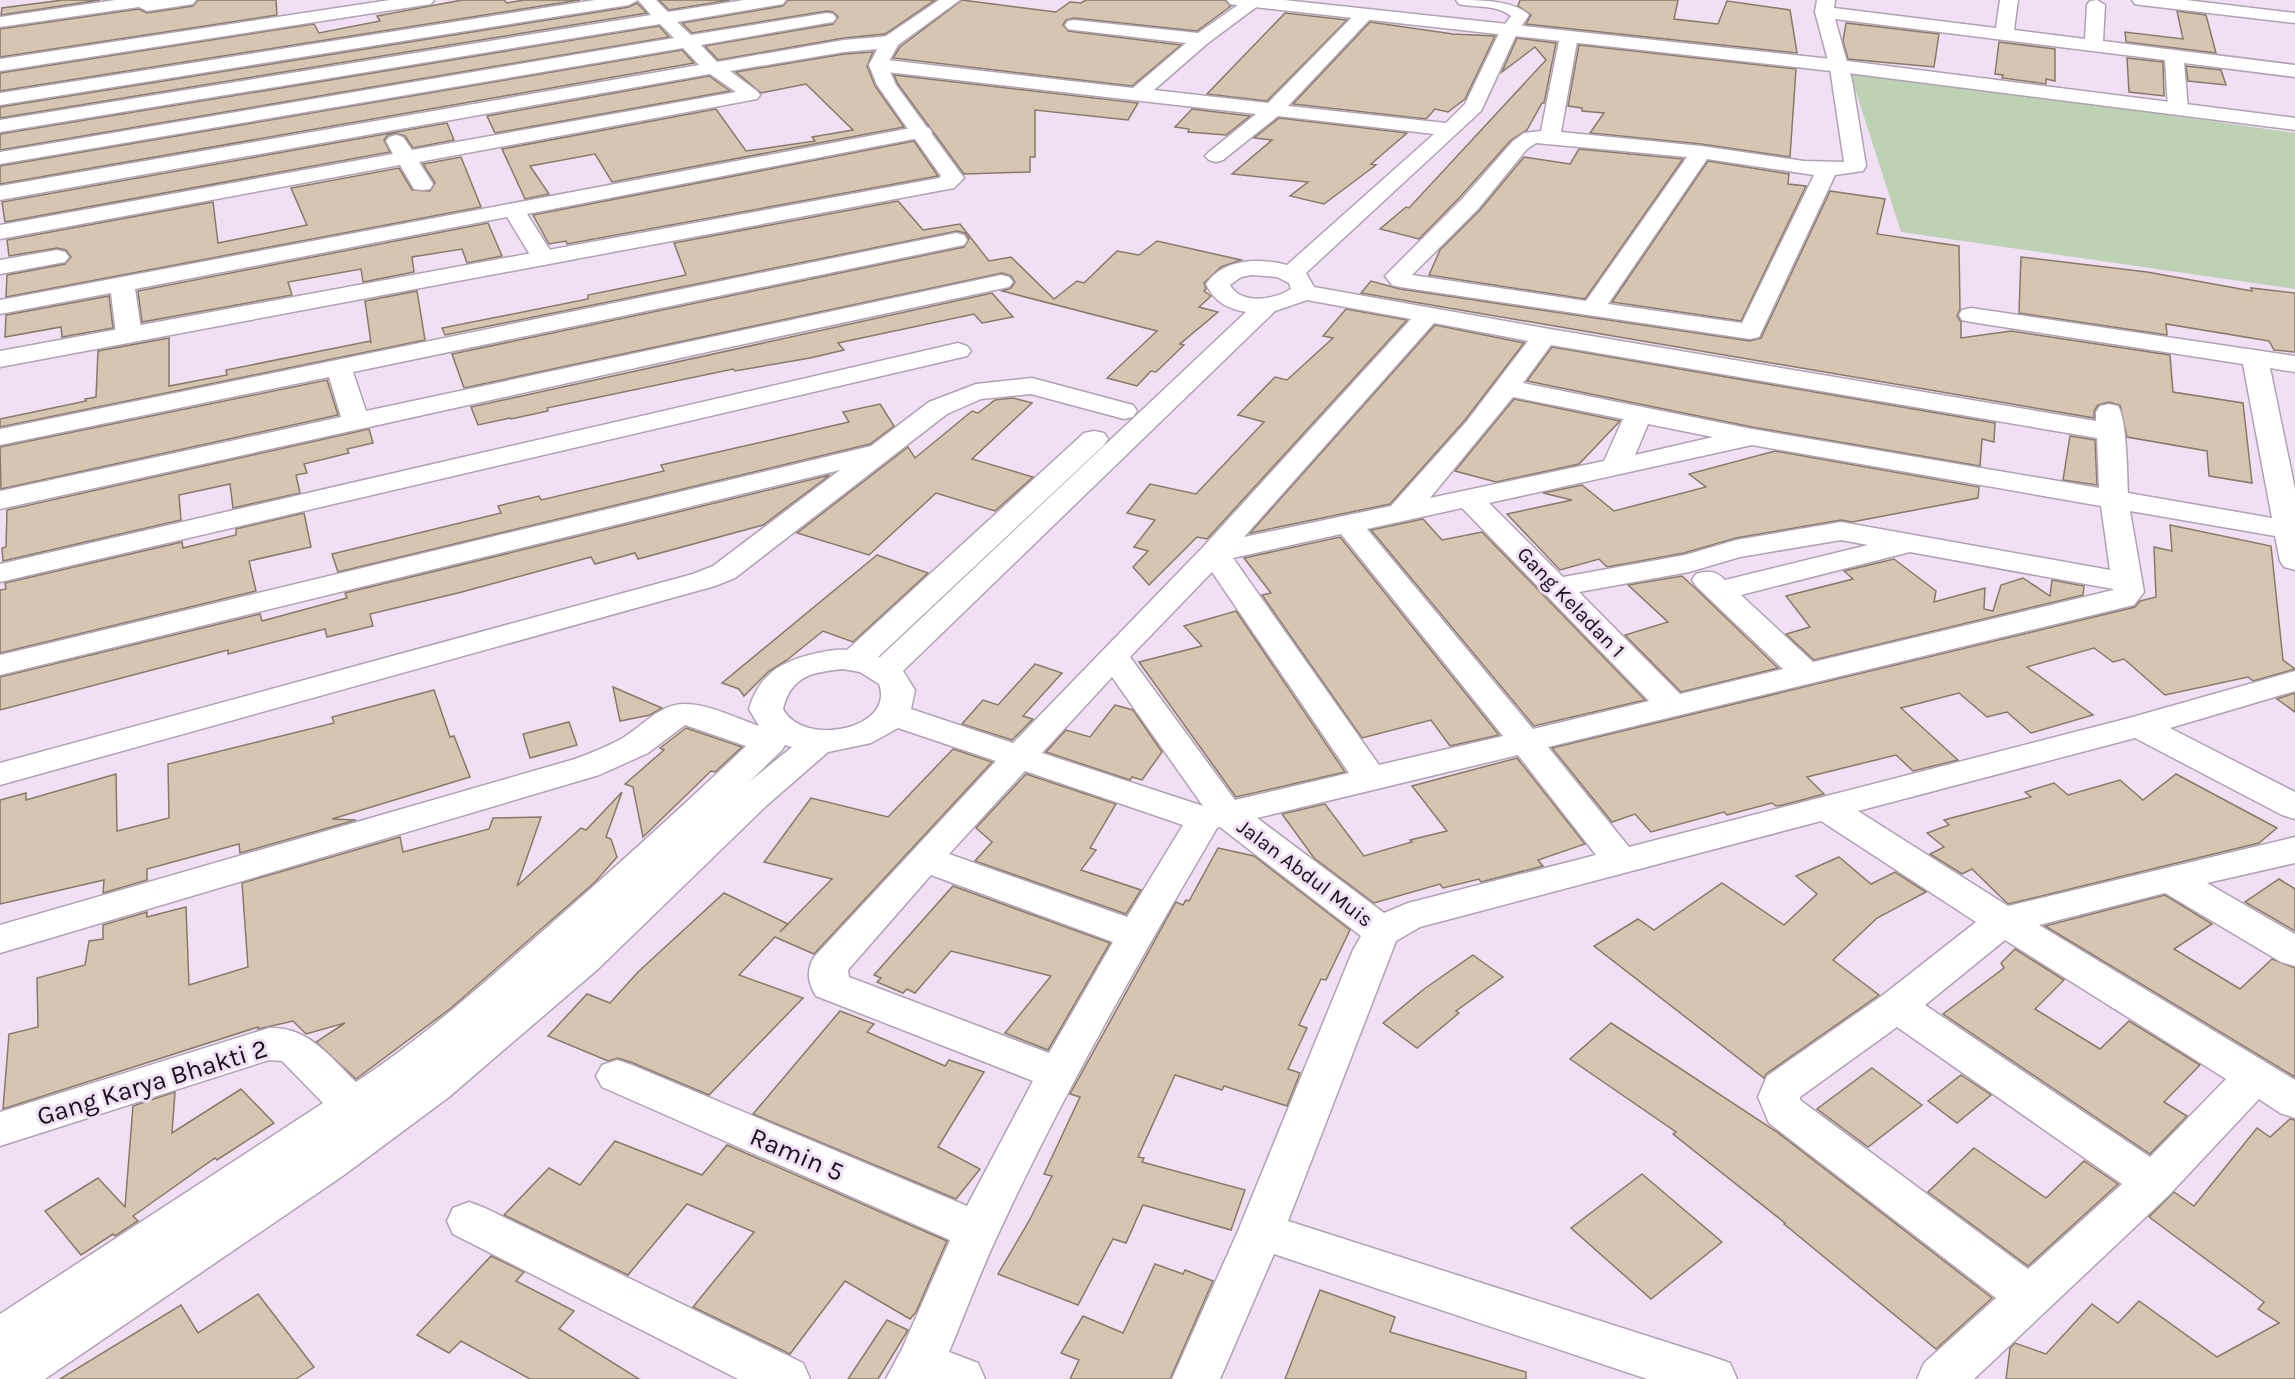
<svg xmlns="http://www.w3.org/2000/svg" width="2295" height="1379" font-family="Karla,sans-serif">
  <rect width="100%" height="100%" fill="#f0dff5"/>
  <!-- green -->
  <polygon fill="#bcd2b2" points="1849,70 2295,133 2295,289 1901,232"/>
  <!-- building -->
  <g fill="#d6c6b1" stroke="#887a66" stroke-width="1.5">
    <polygon points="63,0 100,0 1,15 2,8"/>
    <polygon points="198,0 276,0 277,15 0,57 0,29 139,9 147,13 193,6"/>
    <polygon points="462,0 504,0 507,3 524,0 580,0 0,91 0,73 314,24 319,33 380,21 377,16"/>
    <polygon points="659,0 730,0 669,10"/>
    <polygon points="788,0 935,0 885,34 844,38 718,60 705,46 833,24 838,17 833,12 827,11 692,33 682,23 783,6"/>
    <polygon points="962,0 1056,12 1070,2 1081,3 1086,0 1225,0 1231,6 1197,31 1074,18 1066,20 1063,25 1068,31 1181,45 1132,86 893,58 900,47"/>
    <polygon points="1520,0 1678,0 1674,19 1718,24 1727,1 1790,10 1797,53 1526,24 1531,15 1518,6"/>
    <polygon points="637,3 647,13 0,118 0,107 629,7"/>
    <polygon points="2177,11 2206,15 2216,53 2126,42 2125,32 2183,39"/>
    <polygon points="1285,13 1347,20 1267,101 1207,94"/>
    <polygon points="1370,22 1453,34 1495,36 1465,99 1448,112 1435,109 1426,119 1293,104"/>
    <polygon points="1846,23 1939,34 1934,67 1848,59 1843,41"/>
    <polygon points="659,26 669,37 0,150 0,134"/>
    <polygon points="1517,38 1556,43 1544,103 1542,103 1527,130 1511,140 1460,197 1419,239 1380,229 1406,207 1409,208 1546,60 1535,47 1502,72"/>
    <polygon points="1999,42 2055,49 2055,81 2046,79 2046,84 2002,78 2003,75 1995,74"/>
    <polygon points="1579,45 1796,69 1790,157 1701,144 1590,133 1604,113 1582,111 1582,108 1568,106"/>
    <polygon points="682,50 694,63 0,184 0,166"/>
    <polygon points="873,52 867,66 875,86 904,127 612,182 595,154 530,166 549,194 525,199 502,149 716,109 746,151 815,141 812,137 853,130 806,84 761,93 736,72 844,54"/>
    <polygon points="2127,58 2163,62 2164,96 2129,92"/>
    <polygon points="2186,66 2221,70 2226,85 2188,81"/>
    <polygon points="894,75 1138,103 1128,120 1035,110 1035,157 1030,157 1030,172 964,174 898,84"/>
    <polygon points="709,76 730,91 495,133 487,116"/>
    <polygon points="1192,109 1250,116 1226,135 1188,132 1189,129 1175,127"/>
    <polygon points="1279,118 1407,133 1371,164 1376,165 1324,204 1290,196 1308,182 1232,174 1272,140 1254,138"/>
    <polygon points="447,123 454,140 413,148 405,136 395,133 388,135 384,140 390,152 5,222 2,202"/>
    <polygon points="914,141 938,176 567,244 566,241 549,244 533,215"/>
    <polygon points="1579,149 1683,159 1585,299 1429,275 1440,250 1480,210 1524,157 1570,164"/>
    <polygon points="461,157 481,207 6,297 7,275 65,264 71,257 66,250 57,248 9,256 7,240 213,202 218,243 307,225 291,188 399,168 412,190 430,191 435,183 423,164"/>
    <polygon points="1708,161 1789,174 1788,184 1806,186 1741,321 1612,302"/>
    <polygon points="1830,191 1885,199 1877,234 1959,246 1960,309 1957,316 1961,322 1961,338 2011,331 2170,355 2173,392 2243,403 2252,483 2209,476 2207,451 2127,437 2120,405 2109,402 2098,405 2094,411 2094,418 1361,293 1371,281 1400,289 1750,341 1761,338"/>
    <polygon points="898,201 923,230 960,224 989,261 1011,257 1054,299 1077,281 1084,283 1117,251 1139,255 1157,241 1241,260 1221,267 1204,283 1206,289 1204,291 1211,296 1199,307 1218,312 1180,344 1184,345 1156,372 1151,371 1137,386 1107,378 1157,331 1002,291 1011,288 1015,282 1011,276 1002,273 464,388 452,354 964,247 969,239 965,233 957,231 445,335 442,328 588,299 588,295 686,275 674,243"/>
    <polygon points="488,223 502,256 467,263 462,249 412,257 414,272 363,282 361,269 288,282 292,295 142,322 138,291"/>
    <polygon points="2021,257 2147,272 2252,291 2251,288 2295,293 2295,352 2274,350 2269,341 2166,324 2167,335 2019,313"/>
    <polygon points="417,291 425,340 0,427 0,419 86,401 85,399 96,397 98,351 169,338 169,386 227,375 226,370 370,341 371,343 365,301"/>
    <polygon points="992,293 1013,317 982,323 974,314 838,343 844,350 810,358 735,371 733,369 547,408 548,411 511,419 510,418 478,425 471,407"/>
    <polygon points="109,296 113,328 62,337 61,327 5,337 6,315"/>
    <polygon points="1346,309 1407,320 1207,539 1197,537 1149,585 1133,567 1148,551 1134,547 1155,520 1127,513 1150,484 1196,494 1264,422 1238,415 1275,377 1287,380 1333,338 1323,336"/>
    <polygon points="1435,325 1524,343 1465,420 1390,504 1250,533"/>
    <polygon points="1552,347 1995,423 1994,442 1982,439 1980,466 1752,427 1527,381"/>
    <polygon points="327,380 338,415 1,489 0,447"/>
    <polygon points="1013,398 1032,403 972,459 1033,477 995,511 936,493 869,555 797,533 908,447 915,458 972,411 978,413 995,400"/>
    <polygon points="1514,399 1620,421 1579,464 1496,482 1455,471"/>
    <polygon points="880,404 894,426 870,444 338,572 332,554 501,513 498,506 539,496 541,500 664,471 661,465 849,422 843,412"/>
    <polygon points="369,429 373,443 347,449 349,453 304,464 307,473 296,475 300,493 233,508 230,484 179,495 181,520 3,561 2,548 6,547 7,510"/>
    <polygon points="2070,436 2095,440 2097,485 2063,480"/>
    <polygon points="1775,451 1979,487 1978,498 1852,522 1841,520 1736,538 1684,553 1607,567 1599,559 1560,570 1507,514 1572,500 1543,493 1582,485 1614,511 1706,487 1689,474"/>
    <polygon points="830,475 763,525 638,559 635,553 595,564 591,557 458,593 370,614 373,626 327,637 325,629 228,654 228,650 0,710 0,677 260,614 262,621 347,598 345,593"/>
    <polygon points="304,513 311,547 249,561 256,591 0,653 0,590 6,589 5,583 182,542 183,548 236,535 236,529"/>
    <polygon points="1423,519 1442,540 1482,532 1645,700 1534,726 1371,530"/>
    <polygon points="2170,525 2271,546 2283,660 2295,669 2253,681 2248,677 2165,695 2124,659 2113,662 2094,648 2027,667 2093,715 2031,733 2007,712 1987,717 1959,693 1901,708 1958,760 1913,771 1896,755 1807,777 1824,794 1783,805 1776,806 1772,803 1727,815 1724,812 1651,832 1635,814 1612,822 1552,748 2135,607 2140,601 2156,597 2154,547 2172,551"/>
    <polygon points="1340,537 1499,735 1450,746 1431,720 1362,738 1262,595 1271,593 1244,558"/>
    <polygon points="877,555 928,573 853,642 823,631 787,660 769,671 744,696 739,689 722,683"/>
    <polygon points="1894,559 1936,591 1934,602 1985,588 1984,609 1993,611 2001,585 2023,578 2050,596 2052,580 2084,586 2083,595 1814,660 1786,634 1810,627 1786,596 1853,579 1844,571"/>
    <polygon points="1682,576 1694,587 1778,668 1681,692 1625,635 1668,622 1628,585"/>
    <polygon points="1236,611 1345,772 1236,797 1139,662 1202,646 1184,626"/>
    <polygon points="1035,664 1062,673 1023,716 1033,719 1012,740 962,724 983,700 998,705"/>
    <polygon points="613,687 662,708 650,715 620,721"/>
    <polygon points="434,690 450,737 454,736 470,777 332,819 356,820 240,853 239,844 147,869 147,880 103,893 104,880 0,904 0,800 26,793 26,800 116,774 117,831 169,818 168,764 334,723 332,717"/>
    <polygon points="2295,693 2295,712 2277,699"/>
    <polygon points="1115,705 1133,710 1162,752 1142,780 1132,777 1130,780 1046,752 1066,730 1090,737"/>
    <polygon points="569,722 577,745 530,758 523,734"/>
    <polygon points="686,728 742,747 715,772 711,771 643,837 633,787 625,784 664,750 660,748"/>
    <polygon points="953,749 992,762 814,954 775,937 739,975 803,998 709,1095 633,1063 618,1058 608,1061 548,1036 587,994 610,1003 638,972 724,893 788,924 780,932 832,879 764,862 811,798 888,817"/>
    <polygon points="1517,758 1585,844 1538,860 1543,866 1481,882 1479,879 1443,888 1440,884 1374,903 1314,858 1282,814 1325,804 1364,856 1412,842 1410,840 1447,831 1412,786"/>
    <polygon points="1026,774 1116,804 1090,848 1096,850 1081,870 1141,890 1126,914 975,861 992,842 976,828"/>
    <polygon points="2176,774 2277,828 2259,843 2008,904 1972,869 1962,874 1930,854 1944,847 1927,833 1949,825 1944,820 2031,797 2025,792 2054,783 2068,795 2120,780 2143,800"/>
    <polygon points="622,792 606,837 611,839 617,857 595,882 451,1008 356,1079 316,1042 345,1023 306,1034 293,1021 258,1029 258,1027 3,1109 9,1034 38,1027 37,978 85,965 89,941 103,939 103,925 147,912 147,917 186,907 189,985 248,967 242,883 400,837 403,852 489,829 493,818 541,817 517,886 581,828 586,830"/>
    <polygon points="1218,848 1254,856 1350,930 1326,980 1321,979 1299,1025 1307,1028 1288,1069 1300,1073 1287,1106 1224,1086 1222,1090 1175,1075 1138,1157 1144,1158 1142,1162 1245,1190 1231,1230 1143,1205 1126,1243 1113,1239 1078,1305 998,1274 1029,1221 1052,1176 1044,1174 1080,1097 1070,1094 1176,902 1183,905 1186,900 1189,901"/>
    <polygon points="1839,857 1871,884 1895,872 1926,892 1877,918 1833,960 1879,995 1766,1074 1764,1078 1594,946 1638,919 1654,930 1722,883 1784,925 1817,894 1796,876"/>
    <polygon points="2279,879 2295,889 2295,931 2245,902"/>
    <polygon points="953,886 1110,943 1048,1050 1005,1033 1051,976 951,951 915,993 907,989 903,993 877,982 881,978 874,975"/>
    <polygon points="2165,895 2212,924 2174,949 2240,989 2272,959 2295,968 2295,1077 2045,926"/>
    <polygon points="2015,949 2064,980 2035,1009 2100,1049 2129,1021 2200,1065 2164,1102 2187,1116 2150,1154 1943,1014 2004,968 2001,963"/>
    <polygon points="1473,955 1503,977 1456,1011 1459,1013 1417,1048 1383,1023 1424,989"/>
    <polygon points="840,1011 874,1024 867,1032 945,1066 949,1060 984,1072 938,1147 980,1169 956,1199 753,1114"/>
    <polygon points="1611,1023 1777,1132 1992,1298 1936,1349 1784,1224 1785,1223 1673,1134 1676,1132 1570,1059"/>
    <polygon points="1872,1068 1922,1105 1868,1147 1817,1109"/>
    <polygon points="1961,1075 1991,1095 1957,1123 1928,1101"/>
    <polygon points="241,1089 274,1123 217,1160 215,1158 133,1216 138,1221 115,1236 113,1234 81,1255 45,1211 98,1178 125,1207 133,1106 175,1092 172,1133"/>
    <polygon points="2290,1119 2295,1120 2295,1379 2006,1379 2010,1348 2015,1343 2046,1354 2092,1304 2118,1323 2139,1301 2217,1357 2279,1323 2258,1309 2264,1302 2149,1217 2174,1192 2194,1206 2257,1128 2270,1137"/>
    <polygon points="615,1141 702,1175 727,1145 947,1241 916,1312 910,1319 845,1281 790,1354 693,1307 754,1232 687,1204 628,1275 504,1215 549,1168 580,1185"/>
    <polygon points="1974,1148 2046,1198 2084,1161 2118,1184 2028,1266 1928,1192"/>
    <polygon points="1642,1174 1722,1242 1651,1299 1571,1228"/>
    <polygon points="491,1256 524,1272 516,1281 574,1311 559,1329 639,1379 530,1379 461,1341 449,1353 417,1335"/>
    <polygon points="1155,1264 1183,1274 1185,1270 1213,1281 1170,1379 1070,1379 1079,1360 1061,1353 1083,1316 1123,1333"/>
    <polygon points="1320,1290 1395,1317 1390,1332 1526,1372 1526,1379 1285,1379"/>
    <polygon points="258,1294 314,1367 296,1379 60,1379 181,1305 198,1333"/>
    <polygon points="887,1320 908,1330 878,1379 848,1379"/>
  </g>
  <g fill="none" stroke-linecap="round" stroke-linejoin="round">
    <!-- street casing -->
    <g stroke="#b0a1b5" stroke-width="3">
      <g id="street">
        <polygon points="115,0 196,0 193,4 187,5 147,11 139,7 0,27 0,17"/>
        <polygon points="390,0 434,0 431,4 425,5 0,71 0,59"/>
        <polygon points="595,0 656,0 668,12 744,0 786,0 783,4 777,5 677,22 691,35 827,13 833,14 836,18 833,22 827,23 701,45 717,62 844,40 890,36 897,38 899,42 897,46 890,48 844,52 730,71 757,91 760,95 757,99 419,162 433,184 430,189 422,190 414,189 400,165 0,239 0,225 393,154 386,141 389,137 396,135 403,137 412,150 736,92 710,74 0,200 0,186 699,65 683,48 0,164 0,152 674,38 660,24 0,132 0,120 651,15 638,0 629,5 0,105 0,93"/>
        <path d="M 1245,0 L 1261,0 L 1263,2 L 1208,43 L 1154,90 L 1268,103 L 1359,10 L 1371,10 L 1374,14 L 1371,18 L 1288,106 L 1446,123 L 1465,104 L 1500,31 L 1511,16 C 1496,4 1476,8 1459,4 L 1456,0 C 1480,0 1513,0 1529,15 L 1518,31 L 1481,111 L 1306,273 L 1314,287 L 1544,328 L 2096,421 L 2096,412 L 2100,406 L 2109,404 L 2118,406 C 2127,419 2127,474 2128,493 L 2272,518 L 2243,364 L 1971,322 L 1962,320 L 1959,315 L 1962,310 L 1971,308 L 2295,356 L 2295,372 L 2270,368 L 2295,489 L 2295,570 L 2284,567 L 2280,561 L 2275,536 L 2130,511 L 2144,592 L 2134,605 L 1548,747 L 1629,847 L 2129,718 L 2295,671 L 2295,691 L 2170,728 L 2295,792 L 2295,819 L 2282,815 L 2135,738 L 1858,811 L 2008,906 L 2295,837 L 2295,863 L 2207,883 L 2295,934 L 2295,966 L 2281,962 L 2165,893 L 2039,925 L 2295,1080 L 2295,1118 L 2280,1113 L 2259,1099 L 2169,1195 L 1974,1379 L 1917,1379 L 1924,1363 L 1996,1298 L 1769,1123 L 1758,1097 L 1767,1076 L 1883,995 L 1976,922 L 1821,821 L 1420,927 L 1396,941 L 1288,1221 L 1713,1357 L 1730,1363 L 1737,1379 L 1647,1379 L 1274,1254 L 1220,1379 L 1172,1379 L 1238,1231 L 1353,950 L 1361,936 L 1220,827 L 1217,828 C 1140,959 1064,1092 1000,1230 C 981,1270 966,1311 949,1352 L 978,1363 L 985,1379 L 886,1379 L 902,1349 L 950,1240 L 602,1087 L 596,1076 L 602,1065 L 617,1060 L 632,1065 L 967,1206 L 1033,1081 L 816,996 C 808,983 806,971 814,957 L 996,761 L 898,728 L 871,743 L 828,752 L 766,806 L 598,969 L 449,1097 L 344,1175 L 45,1379 L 0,1379 L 0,1314 L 323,1103 L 282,1061 L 269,1060 L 0,1146 L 0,1112 L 269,1028 C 308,1026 330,1057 356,1082 C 423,1038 483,984 544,930 C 612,870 680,809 746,746 L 685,725 L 648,753 L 599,775 L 0,953 L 0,925 L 575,759 C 591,753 606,747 621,739 C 642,727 659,704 684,704 C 709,704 736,718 759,726 L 749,709 C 758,677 778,663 809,655 C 821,652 835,649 847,650 L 1084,433 L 1094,431 L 1104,433 L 1108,439 L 1104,445 L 878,657 L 880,657 L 1246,312 C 1226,308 1215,302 1206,284 C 1224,258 1259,258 1287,265 L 1434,134 L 1278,116 L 1223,160 L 1216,162 L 1209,160 L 1205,156 L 1209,152 L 1256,114 L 878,71 L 871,69 L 869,65 L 871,61 L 878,59 L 1133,88 L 1186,43 L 1074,30 L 1068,29 L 1065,25 L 1068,21 L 1074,20 L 1198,33 ZM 1252,275 L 1277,277 L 1289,283 L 1291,289 C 1274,300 1241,305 1230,285 L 1241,277 ZM 1307,300 L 1411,319 L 1203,547 L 1013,743 L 911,709 L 915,690 L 903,671 L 1275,311 ZM 1434,323 L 1528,341 L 1467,421 L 1391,506 L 1244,537 ZM 1551,345 L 2097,438 L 2099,488 L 1752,429 L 1523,383 ZM 1513,397 L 1623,419 L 1604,461 L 1430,498 ZM 1648,424 L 1713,437 L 1635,455 ZM 1752,445 L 2101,506 L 2110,570 L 1841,522 L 1736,540 L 1685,555 L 1563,577 L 1489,503 ZM 1462,508 L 1649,701 L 1533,729 L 1367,529 ZM 1341,534 L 1503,736 L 1379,765 L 1233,558 ZM 1841,540 L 1868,545 L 1725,580 C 1716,571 1709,570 1696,574 L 1692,580 L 1696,586 L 1783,669 L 1680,694 L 1579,592 L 1689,572 L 1740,557 ZM 1910,552 L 2113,589 L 2113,590 L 1813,662 L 1741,595 ZM 1212,572 L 1349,773 L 1235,800 L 1130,657 ZM 843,669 L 860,672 L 879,684 C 896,729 803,748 783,709 C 791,676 812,672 843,669 ZM 1112,677 L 1203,806 L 1042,753 ZM 785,745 L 792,747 L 749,782 L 782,750 ZM 1518,755 L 1596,855 L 1408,903 L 1384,913 L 1257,818 ZM 1025,771 L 1183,825 L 1127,917 L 949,854 ZM 931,875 L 1113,942 L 1049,1053 L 849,977 L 848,970 ZM 2005,940 L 2226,1079 L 2150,1157 L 1925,1005 ZM 1897,1027 L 2122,1184 L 2028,1269 L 1800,1100 L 1800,1097 Z"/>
        <path d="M 1817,0 L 1835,0 L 1834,8 L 1996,28 L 2000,0 L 2018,0 L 2014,30 L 2085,39 L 2087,5 L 2090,1 L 2097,0 L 2105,5 L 2103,41 L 2295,65 L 2295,77 L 2184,63 L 2188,108 L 2185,112 L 2171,112 L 2168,108 L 2165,60 L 1835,19 L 1852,80 L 1866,166 L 1863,171 L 1835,175 L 1759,337 L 1750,339 L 1400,287 L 1392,285 L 1385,276 L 1462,199 L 1513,141 L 1524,133 L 1541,131 L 1560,36 L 1563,32 L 1575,32 L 1578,36 L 1561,132 L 1701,146 L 1804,161 L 1844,162 L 1830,68 L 1815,12 ZM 1536,143 L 1687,157 L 1586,301 L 1412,275 L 1478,209 L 1527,149 ZM 1707,159 L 1814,175 L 1742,323 L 1608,304 Z"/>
        <polygon points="2132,0 2186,0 2295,13 2295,23 2141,5 2135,4"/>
        <polygon points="922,126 929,128 932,132 929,136 527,214 555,258 551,263 543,265 535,263 507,217 135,289 142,335 138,340 129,343 120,340 116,335 111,293 0,314 0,300"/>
        <polygon points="956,233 964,235 967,240 964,245 353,372 366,411 1001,275 1009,277 1013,282 1009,287 716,350 0,509 0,491 341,417 329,377 0,445 0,429"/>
        <polygon points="57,250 65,252 69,257 65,262 0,274 0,260"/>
        <polygon points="958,343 967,346 971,351 967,356 0,582 0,564"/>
        <polygon points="1032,378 1133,405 1137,411 1133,417 1124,419 1031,394 981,399 947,414 735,578 715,586 0,785 0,763 693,574 713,566 840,470 0,675 0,655 871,446 929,402 976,384"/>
        <polygon points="469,1202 485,1208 803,1363 810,1379 738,1379 453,1234 447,1221 453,1208"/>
      </g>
    </g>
    <!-- secondary casing -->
    <g stroke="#b0a1b5" stroke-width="3">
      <g id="secondary">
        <polygon points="939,0 960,0 898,45 887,65 896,85 964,178 954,188 0,367 0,351 939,178 941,176 877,85 869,65 883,38"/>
        <polygon points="1227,0 1284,0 1840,60 2295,118 2295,130 1840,72 1236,5 1230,4"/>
      </g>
    </g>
    <!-- street -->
    <use href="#street" fill="#fff" fill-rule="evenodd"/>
    <!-- secondary -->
    <use href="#secondary" fill="#fff" fill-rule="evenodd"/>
  </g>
  <g text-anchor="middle" stroke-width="6" stroke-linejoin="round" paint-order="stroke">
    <!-- street labels -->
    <g font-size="21" fill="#18131a" stroke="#f0dff5">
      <text transform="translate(1571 602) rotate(46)" y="7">Gang Keladan 1</text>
      <text transform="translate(1305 873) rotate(37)" y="7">Jalan Abdul Muis</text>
    </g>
    <!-- near-street labels -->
    <g font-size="26" fill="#18131a" stroke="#f0dff5">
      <text transform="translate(152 1082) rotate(-17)" y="9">Gang Karya Bhakti 2</text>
      <text transform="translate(797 1154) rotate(23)" y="9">Ramin 5</text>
    </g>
  </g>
</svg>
